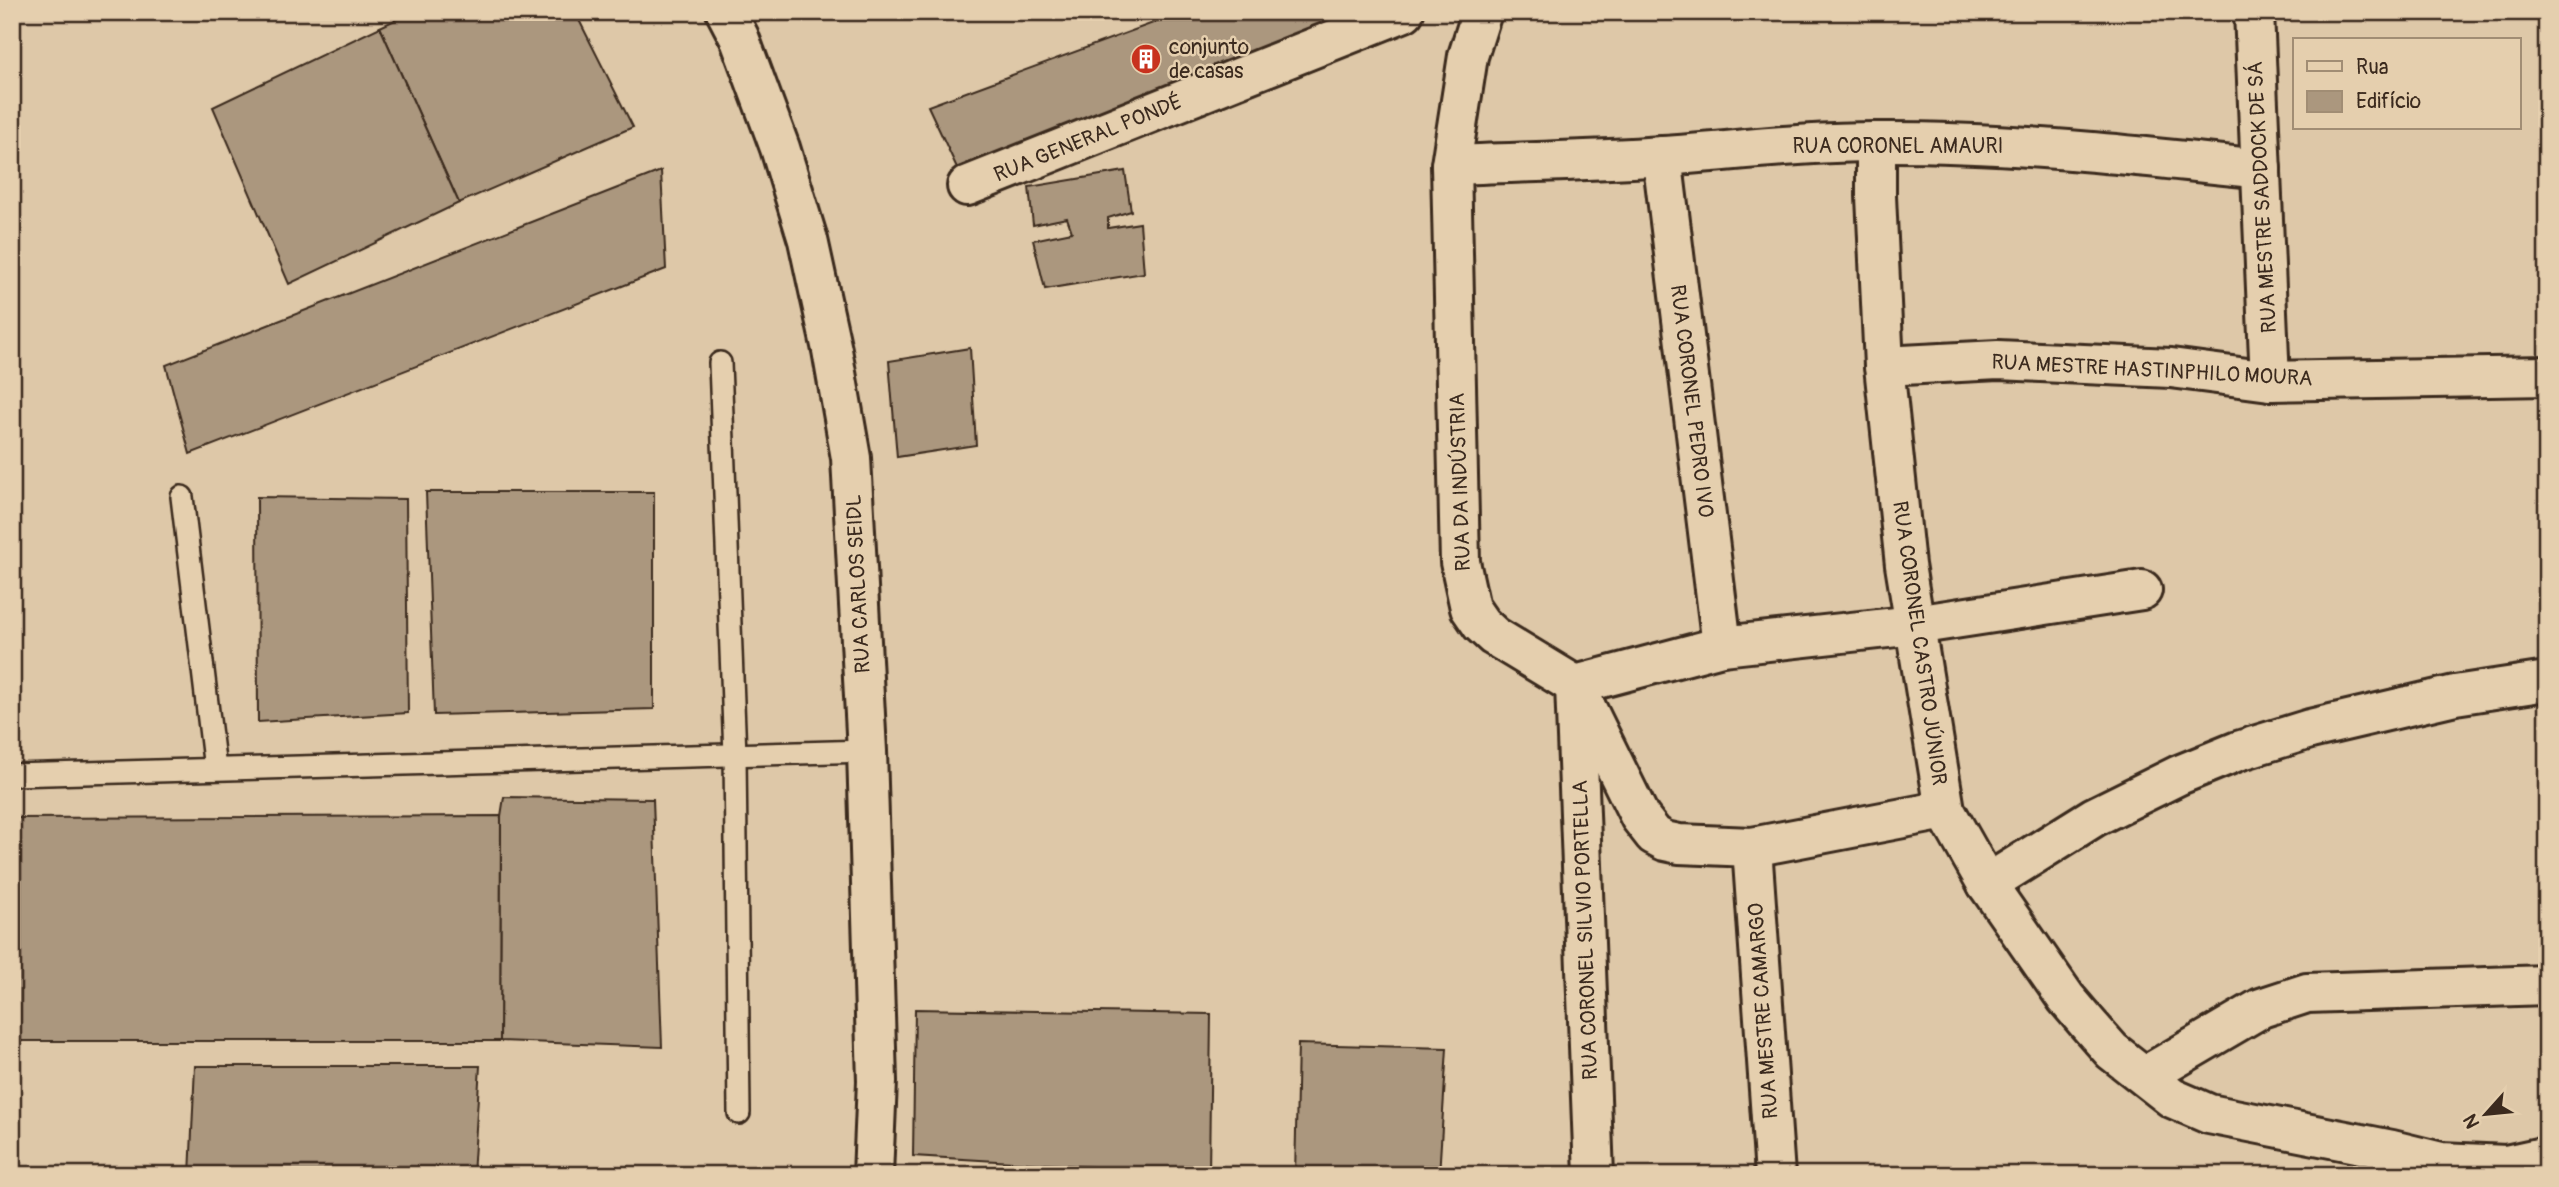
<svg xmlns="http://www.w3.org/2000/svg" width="2559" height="1187" font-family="Pangolin,sans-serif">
  <rect width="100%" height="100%" fill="#dec8a8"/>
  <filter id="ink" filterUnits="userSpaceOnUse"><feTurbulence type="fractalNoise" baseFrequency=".0143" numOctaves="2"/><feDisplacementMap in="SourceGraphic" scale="14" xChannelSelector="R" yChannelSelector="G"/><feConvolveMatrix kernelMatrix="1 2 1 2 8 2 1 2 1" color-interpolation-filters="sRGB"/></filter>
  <g filter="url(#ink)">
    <!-- building -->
    <g fill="#ab977e" stroke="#3b2a1e" stroke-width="2">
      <polygon points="412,12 575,12 633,127 459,203 380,27"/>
      <polygon points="1183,12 1354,12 958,170 928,106"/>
      <polygon points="380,27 459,203 289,284 213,107"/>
      <polygon points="661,171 666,269 190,454 166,365"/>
      <polygon points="1125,171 1131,211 1108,218 1108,228 1140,223 1144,273 1045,289 1033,240 1072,232 1067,218 1033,225 1029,187"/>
      <polygon points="970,348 976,445 897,457 889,361"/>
      <polygon points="426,492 654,492 654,709 434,715"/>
      <polygon points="257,497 406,499 408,713 258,722"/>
      <polygon points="504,797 653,799 662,1047 500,1041 501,816"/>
      <polygon points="501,816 500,1041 12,1041 12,818"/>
      <polygon points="915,1009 1211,1014 1209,1174 913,1156"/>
      <polygon points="1298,1044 1447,1048 1439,1175 1295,1175"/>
      <polygon points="195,1066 480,1066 473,1175 190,1175"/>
    </g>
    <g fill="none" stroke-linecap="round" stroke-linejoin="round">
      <!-- service casing -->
      <g stroke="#3b2a1e" stroke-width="26">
        <g id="service">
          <polyline points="720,363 735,755 739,1113"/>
          <polyline points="182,497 215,769"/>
          <polyline points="12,775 867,751"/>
        </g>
      </g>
      <!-- minor casing -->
      <g stroke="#3b2a1e" stroke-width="44">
        <g id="minor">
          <polyline points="1482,12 1468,56 1451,165 1460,562 1470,608 1481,624 1494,636 1575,685 1640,817 1654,835 1665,841 1679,844 1752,847 1945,810"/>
          <polyline points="2254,12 2270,381"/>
          <polyline points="1876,142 1876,196 1884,366 1905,565 1945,810 1987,884 2066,998 2089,1025 2112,1051 2172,1098 2209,1114 2392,1150 2441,1162 2506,1165 2547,1156"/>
          <polyline points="1662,156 1722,646"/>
          <path d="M 1451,165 C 1522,162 1593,161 1663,156 C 1734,151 1804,142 1875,142 C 2004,141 2133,155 2261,169"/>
          <polyline points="967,186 1404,12"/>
          <polyline points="1884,366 1998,360 2171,368 2270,381 2547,376"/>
          <polyline points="1752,847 1775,1175"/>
          <polyline points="1987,884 2094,817 2179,775 2238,751 2310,729 2455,695 2547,681"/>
          <polyline points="2145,1076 2261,1008 2307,993 2547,985"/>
          <polyline points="1594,1175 1575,685 1722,646 1915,625 2142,590"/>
        </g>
      </g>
      <!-- tertiary casing -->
      <g stroke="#3b2a1e" stroke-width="44">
        <polyline id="tertiary" points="726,12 739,37 780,148 808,240 832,350 851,458 867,751 877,1081 873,1175"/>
      </g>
      <!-- path -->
      <polyline stroke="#3b2a1e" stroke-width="4.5" stroke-dasharray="2 5" stroke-linecap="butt" points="92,12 93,14"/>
      <!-- service -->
      <use href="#service" stroke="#e5cfae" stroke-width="21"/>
      <!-- minor -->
      <use href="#minor" stroke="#e5cfae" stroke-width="38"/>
      <!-- tertiary -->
      <use href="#tertiary" stroke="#e5cfae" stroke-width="38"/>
    </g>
  </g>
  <!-- icons -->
  <defs>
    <g id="building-disc" transform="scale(1.575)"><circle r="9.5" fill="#c8321e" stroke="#e5cfae"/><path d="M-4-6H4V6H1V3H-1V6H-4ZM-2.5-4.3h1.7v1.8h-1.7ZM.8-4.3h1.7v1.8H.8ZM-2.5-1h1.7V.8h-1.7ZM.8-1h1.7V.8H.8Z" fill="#fff"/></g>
  </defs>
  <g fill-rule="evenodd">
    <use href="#building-disc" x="1146" y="59"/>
  </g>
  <g text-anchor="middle" stroke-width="5" stroke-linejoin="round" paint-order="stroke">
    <!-- poi labels -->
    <g font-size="21" fill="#3b2a1e" stroke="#e5cfae" text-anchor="start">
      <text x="1169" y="54">conjunto<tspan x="1169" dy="24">de casas</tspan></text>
    </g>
    <!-- street labels -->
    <g font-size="21" fill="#3b2a1e" stroke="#e5cfae">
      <text transform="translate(1088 138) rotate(-22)" y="7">RUA GENERAL PONDÉ</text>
      <text x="1898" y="153">RUA CORONEL AMAURI</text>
      <text transform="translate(2262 197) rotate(-93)" y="7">RUA MESTRE SADDOCK DE SÁ</text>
      <text transform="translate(2152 370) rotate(3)" y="7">RUA MESTRE HASTINPHILO MOURA</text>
      <text transform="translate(1692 401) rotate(83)" y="7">RUA CORONEL PEDRO IVO</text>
      <text transform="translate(1460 482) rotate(-92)" y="7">RUA DA INDÚSTRIA</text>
      <text transform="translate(858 584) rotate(-93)" y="7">RUA CARLOS SEIDL</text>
      <text transform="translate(1920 643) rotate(82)" y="7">RUA CORONEL CASTRO JÚNIOR</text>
      <text transform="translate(1585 930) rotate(-92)" y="7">RUA CORONEL SILVIO PORTELLA</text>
      <text transform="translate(1763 1011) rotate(-94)" y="7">RUA MESTRE CAMARGO</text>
    </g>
  </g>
  <!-- margin -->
  <rect width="2559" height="1187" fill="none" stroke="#e5cfae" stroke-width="42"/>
  <rect x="21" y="21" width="2517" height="1145" fill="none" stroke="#3b2a1e" stroke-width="2.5" filter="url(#ink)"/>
  <!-- legend -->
  <rect x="2293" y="38" width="228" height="91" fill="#e5cfae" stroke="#a18d74" stroke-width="2"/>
  <rect x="2307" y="61" width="35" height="10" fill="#e5cfae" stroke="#a18d74" stroke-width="2"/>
  <text x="2356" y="74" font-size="21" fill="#3b2a1e">Rua</text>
  <rect x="2307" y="91" width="35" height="21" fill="#ab977e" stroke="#a18d74" stroke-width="2"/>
  <text x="2356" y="108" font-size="21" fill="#3b2a1e">Edifício</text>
  <!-- north arrow -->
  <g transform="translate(2486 1114) rotate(243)" stroke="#e5cfae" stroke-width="5" paint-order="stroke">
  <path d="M0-5L12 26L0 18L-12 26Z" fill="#3b2a1e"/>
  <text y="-10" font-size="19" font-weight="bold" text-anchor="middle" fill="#3b2a1e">N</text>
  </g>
</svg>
